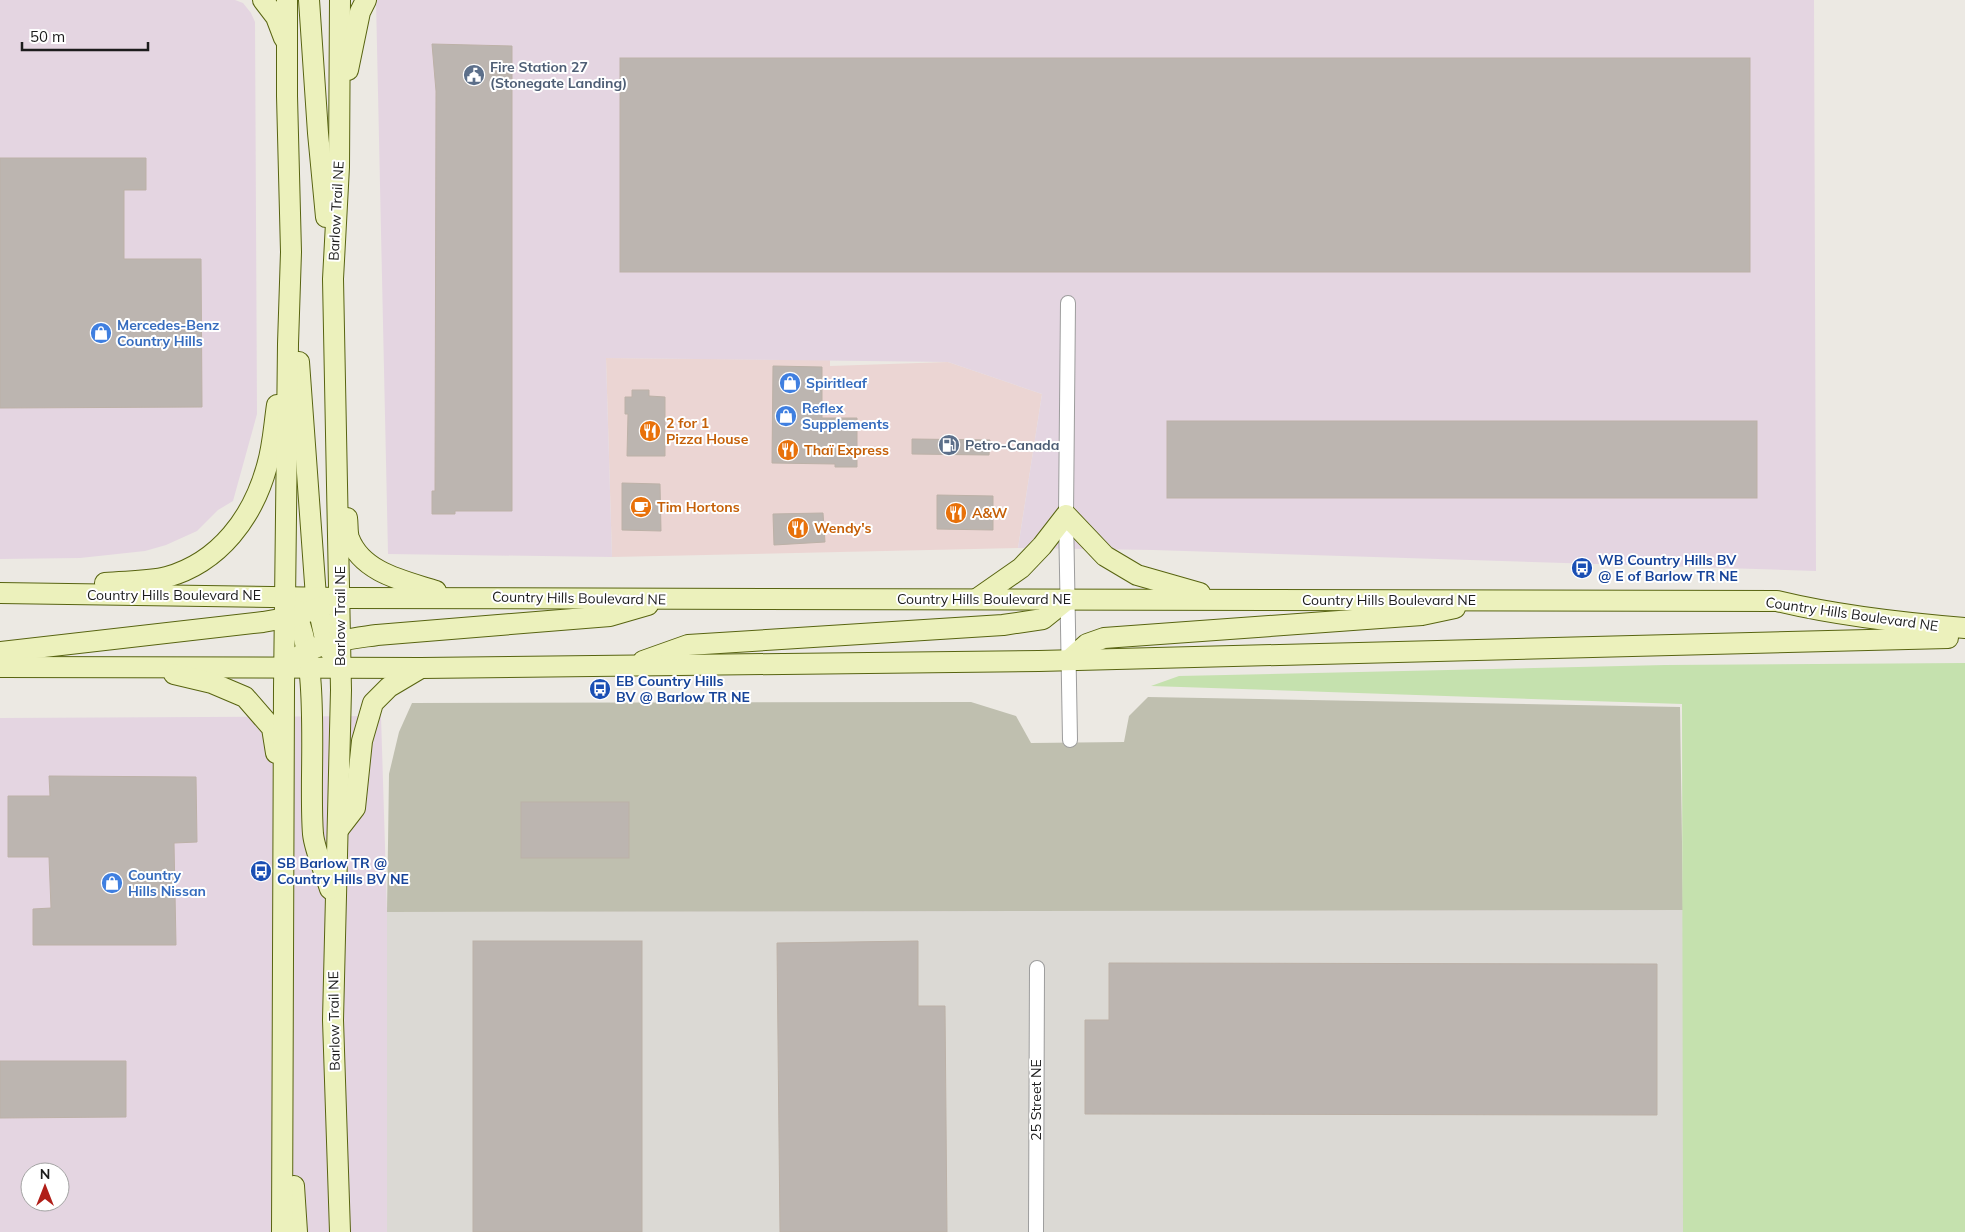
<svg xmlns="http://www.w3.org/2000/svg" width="1965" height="1232" font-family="Mulish,sans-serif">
  <rect width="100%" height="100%" fill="#ece9e3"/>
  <!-- commercial -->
  <polygon fill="#ebd5d3" points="606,358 830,360 830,366 948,362 1042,394 1018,548 612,557"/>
  <!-- industrial -->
  <g fill="#e4d5e1" fill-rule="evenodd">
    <polygon points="0,0 235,0 243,3 251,13 255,22 257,414 233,501 218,510 197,531 166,545 145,551 80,558 0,559"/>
    <polygon points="376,0 1814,0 1816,571 1153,550 1018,548 1042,394 948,362 606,358 612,557 388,554"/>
    <path d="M 381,716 L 387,912 L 1683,910 L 1683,1232 L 0,1232 L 0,718 ZM 30,1172 L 60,1172 L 60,1202 L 30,1202 Z"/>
  </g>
  <!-- airport -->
  <polygon fill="#dbd9d4" points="1682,910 1965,1232 387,1232 387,912"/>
  <!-- construction -->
  <polygon fill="#bfbfaf" points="1148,697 1680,707 1683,910 387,912 389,774 399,732 412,703 971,702 1016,716 1031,743 1124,742 1129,716"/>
  <!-- grass -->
  <polygon fill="#c5e1ae" points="1965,663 1965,1232 1683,1232 1682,704 1151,686 1179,676 1665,665"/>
  <!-- building -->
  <g fill="#bcb5b0" stroke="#bcb1a7">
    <polygon points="432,44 512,46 512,511 455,511 455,514 432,514 432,491 435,491 436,91"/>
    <rect x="620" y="58" width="1130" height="214"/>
    <polygon points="0,158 146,158 146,190 124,190 124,259 201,259 202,407 0,408"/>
    <polygon points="773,366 822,367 822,418 857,418 857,467 835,467 835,464 772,463"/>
    <polygon points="632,390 649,390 649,396 665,397 665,456 627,456 628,414 625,414 625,397 632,397"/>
    <rect x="1167" y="421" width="590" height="77"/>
    <polygon points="912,439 990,440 989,455 912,454"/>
    <polygon points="622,483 660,484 661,531 622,530"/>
    <polygon points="937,495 993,496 993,530 937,529"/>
    <polygon points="823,513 825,542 774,545 773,514"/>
    <polygon points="49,776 196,777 197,842 174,843 176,945 33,945 33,909 51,908 49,857 8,857 8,796 50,796"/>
    <rect x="521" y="802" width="108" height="56"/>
    <rect x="473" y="941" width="169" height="291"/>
    <polygon points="918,941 918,1006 945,1006 947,1232 780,1232 777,943"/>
    <polygon points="1109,963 1657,964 1657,1115 1085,1114 1085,1020 1109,1020"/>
    <polygon points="0,1061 126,1061 126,1117 0,1118"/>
  </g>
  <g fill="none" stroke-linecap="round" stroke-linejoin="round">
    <!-- street casing -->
    <g stroke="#9d9d9d" stroke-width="16">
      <g id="street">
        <polyline points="1068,303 1066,515 1070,740"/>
        <polyline points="1036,1232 1037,968"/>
      </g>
    </g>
    <!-- secondary casing -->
    <g stroke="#586411" stroke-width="22">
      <g id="secondary">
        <polyline points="263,0 276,17 284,38"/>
        <polyline points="309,0 318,133 326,217"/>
        <polyline points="340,0 339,167 333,279 341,690 333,1020 340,1232"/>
        <polyline points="348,70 360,12 366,0"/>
        <polyline points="299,362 316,597 326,644 340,667"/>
        <path d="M 347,518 C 348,524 347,532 349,538 C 362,573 405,581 436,591"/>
        <path d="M 105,583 C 125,581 148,582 167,577 C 220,562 253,517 267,466 C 273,446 274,425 277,405"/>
        <path d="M 0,593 L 341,598 L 1777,601 C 1839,616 1902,623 1965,628"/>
        <polyline points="978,598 1021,568 1042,546 1066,515 1105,556 1137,575 1200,593"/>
        <path d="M 291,604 C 323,659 308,770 313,834 C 315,852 325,872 330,889"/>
        <polyline points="0,652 263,622 297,616 329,604"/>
        <polyline points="1069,660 1087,644 1104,638 1422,615 1455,608"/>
        <polyline points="643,661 688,645 1003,625 1043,619 1068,599"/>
        <polyline points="0,667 421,668 1039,661 1948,638"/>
        <path d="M 285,667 C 311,642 343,640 377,635 L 610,616 L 648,605"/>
        <polyline points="174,674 212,683 245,697 272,728 276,753"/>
        <polyline points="338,830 355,808 362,741 373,703 389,687 421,668"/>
        <polyline points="294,1186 297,1232"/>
        <polyline points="282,1232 284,688 288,344 291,252 287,96 287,0"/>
      </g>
    </g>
    <!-- street -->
    <use href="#street" stroke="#fff" stroke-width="14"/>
    <!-- secondary -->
    <use href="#secondary" stroke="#ecf1bc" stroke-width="20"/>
  </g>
  <!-- icons -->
  <defs>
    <g id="civic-disc" transform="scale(1.125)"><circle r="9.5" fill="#5c6f8a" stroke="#fff"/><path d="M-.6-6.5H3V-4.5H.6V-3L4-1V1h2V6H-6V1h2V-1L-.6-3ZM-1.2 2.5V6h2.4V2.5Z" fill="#fff"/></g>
    <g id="shop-disc" transform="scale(1.125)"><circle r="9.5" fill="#3f7fe0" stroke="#fff"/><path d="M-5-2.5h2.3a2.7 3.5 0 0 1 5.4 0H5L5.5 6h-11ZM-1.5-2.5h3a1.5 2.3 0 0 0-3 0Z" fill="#fff"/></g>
    <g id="restaurant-disc" transform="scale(1.125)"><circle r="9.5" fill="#e8710a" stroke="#fff"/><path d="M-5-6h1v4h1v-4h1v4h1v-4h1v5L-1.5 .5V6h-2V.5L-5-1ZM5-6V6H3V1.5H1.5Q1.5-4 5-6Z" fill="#fff"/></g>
    <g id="fuel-disc" transform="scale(1.125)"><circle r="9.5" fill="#5c6f8a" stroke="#fff"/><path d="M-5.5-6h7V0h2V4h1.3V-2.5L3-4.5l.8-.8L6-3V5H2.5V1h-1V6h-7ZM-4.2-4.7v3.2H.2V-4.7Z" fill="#fff"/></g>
    <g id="cafe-disc" transform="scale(1.125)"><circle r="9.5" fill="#e8710a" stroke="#fff"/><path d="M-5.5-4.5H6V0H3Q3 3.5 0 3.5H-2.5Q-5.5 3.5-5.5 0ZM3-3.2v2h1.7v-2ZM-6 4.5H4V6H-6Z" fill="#fff"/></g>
    <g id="bus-disc" transform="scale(1.125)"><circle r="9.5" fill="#1a4fb4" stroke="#fff"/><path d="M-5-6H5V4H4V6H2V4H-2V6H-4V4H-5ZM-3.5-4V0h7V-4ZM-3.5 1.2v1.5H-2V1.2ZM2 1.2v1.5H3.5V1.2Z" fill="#fff"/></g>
  </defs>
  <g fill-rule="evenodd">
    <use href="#civic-disc" x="474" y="75"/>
    <use href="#shop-disc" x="101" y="333"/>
    <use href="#shop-disc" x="790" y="383"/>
    <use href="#shop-disc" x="786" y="416"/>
    <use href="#restaurant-disc" x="650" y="431"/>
    <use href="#fuel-disc" x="949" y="445"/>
    <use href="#restaurant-disc" x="788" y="450"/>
    <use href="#cafe-disc" x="641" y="507"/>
    <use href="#restaurant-disc" x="956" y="513"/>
    <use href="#restaurant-disc" x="798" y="528"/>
    <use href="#bus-disc" x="1582" y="568"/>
    <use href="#bus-disc" x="600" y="689"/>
    <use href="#bus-disc" x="261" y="871"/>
    <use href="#shop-disc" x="112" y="883"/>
  </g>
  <g text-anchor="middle" stroke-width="4" stroke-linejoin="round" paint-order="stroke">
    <!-- service labels -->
    <g font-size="14" font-weight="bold" fill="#4e5e75" stroke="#fff" text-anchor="start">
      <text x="490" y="72">Fire Station 27<tspan x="490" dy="16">(Stonegate Landing)</tspan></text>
      <text x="965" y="450">Petro-Canada</text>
    </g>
    <!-- street labels -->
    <g font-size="14" fill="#1c1c1c" stroke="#fff">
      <text transform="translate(336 211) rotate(-87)" y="5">Barlow Trail NE</text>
      <text x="174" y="600">Country Hills Boulevard NE</text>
      <text transform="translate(579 598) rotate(1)" y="5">Country Hills Boulevard NE</text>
      <text x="984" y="604">Country Hills Boulevard NE</text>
      <text x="1389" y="605">Country Hills Boulevard NE</text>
      <text transform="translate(1852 614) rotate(8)" y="5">Country Hills Boulevard NE</text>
      <text transform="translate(340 616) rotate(-90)" y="5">Barlow Trail NE</text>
      <text transform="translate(334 1021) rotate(-91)" y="5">Barlow Trail NE</text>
      <text transform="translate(1036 1100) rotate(-90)" y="5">25 Street NE</text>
    </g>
    <!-- shop labels -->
    <g font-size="14" font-weight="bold" fill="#366cbe" stroke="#fff" text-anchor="start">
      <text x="117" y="330">Mercedes-Benz<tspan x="117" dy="16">Country Hills</tspan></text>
      <text x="806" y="388">Spiritleaf</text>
      <text x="802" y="413">Reflex<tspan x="802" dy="16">Supplements</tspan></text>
      <text x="128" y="880">Country<tspan x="128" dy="16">Hills Nissan</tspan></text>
    </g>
    <!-- food labels -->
    <g font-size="14" font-weight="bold" fill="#c56008" stroke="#fff" text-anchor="start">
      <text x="666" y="428">2 for 1<tspan x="666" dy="16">Pizza House</tspan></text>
      <text x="804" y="455">Thaï Express</text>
      <text x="657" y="512">Tim Hortons</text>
      <text x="972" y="518">A&amp;W</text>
      <text x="814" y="533">Wendy's</text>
    </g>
    <!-- transit labels -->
    <g font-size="14" font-weight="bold" fill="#164399" stroke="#fff" text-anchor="start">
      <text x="1598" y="565">WB Country Hills BV<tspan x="1598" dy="16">@ E of Barlow TR NE</tspan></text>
      <text x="616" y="686">EB Country Hills<tspan x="616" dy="16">BV @ Barlow TR NE</tspan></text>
      <text x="277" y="868">SB Barlow TR @<tspan x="277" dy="16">Country Hills BV NE</tspan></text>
    </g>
  </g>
  <!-- north arrow -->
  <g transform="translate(45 1187)"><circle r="24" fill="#ffffff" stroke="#a4a4a4"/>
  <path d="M0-4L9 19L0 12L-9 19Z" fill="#b01e18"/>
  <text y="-8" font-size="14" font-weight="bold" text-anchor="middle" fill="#1c1c1c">N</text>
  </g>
  <!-- scale -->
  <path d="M22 42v8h126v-8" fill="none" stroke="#1c1c1c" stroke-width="2.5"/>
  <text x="30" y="42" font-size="15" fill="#1c1c1c" stroke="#ffffff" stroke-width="4" paint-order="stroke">50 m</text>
</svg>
